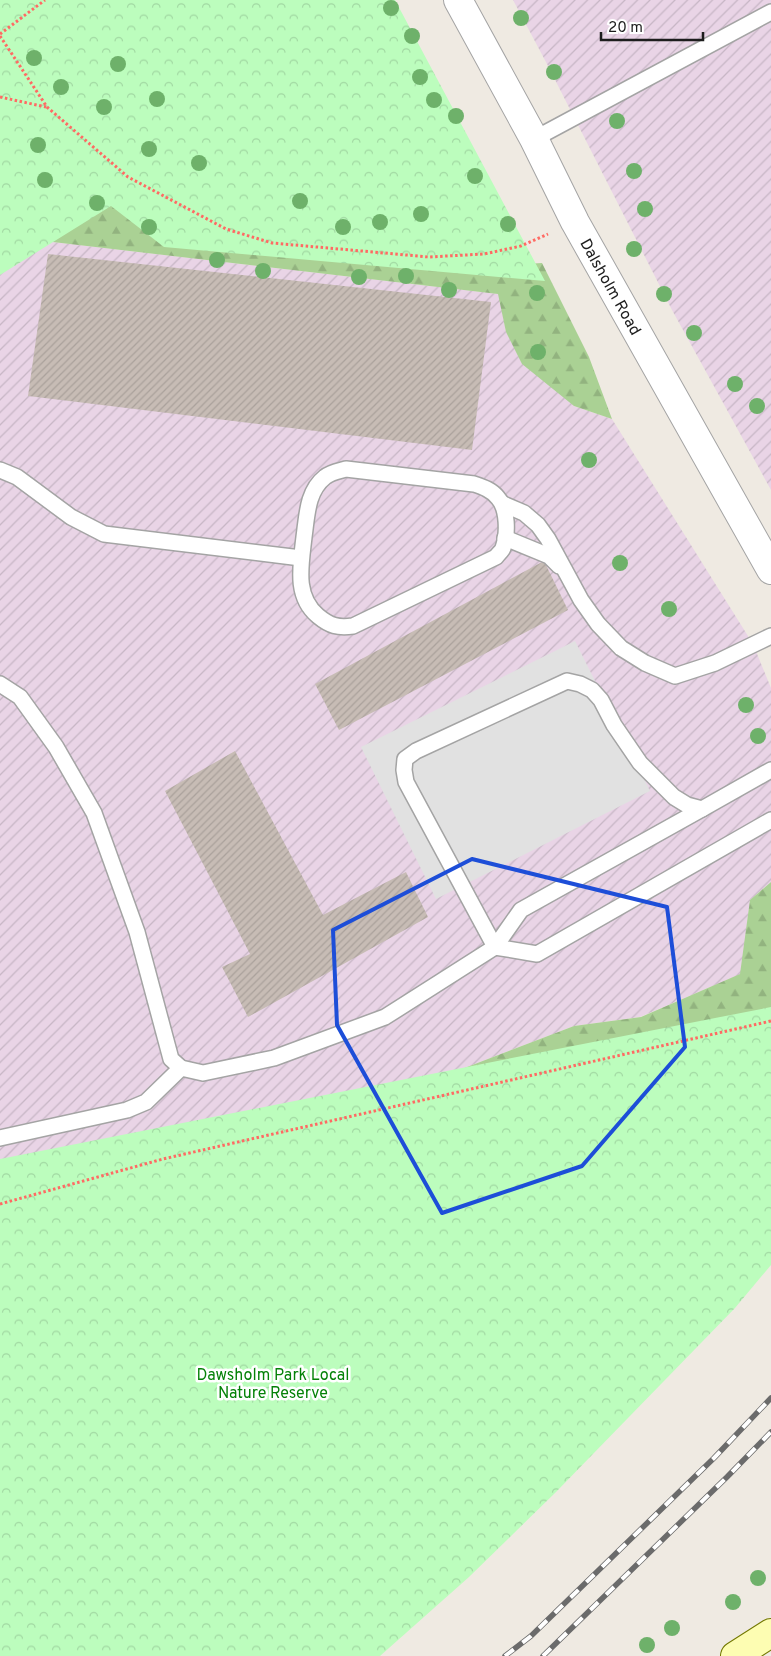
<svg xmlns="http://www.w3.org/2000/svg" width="771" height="1656" font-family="Overpass,sans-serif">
  <defs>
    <pattern id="industrial-furrows" width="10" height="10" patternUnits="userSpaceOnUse" patternTransform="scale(1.25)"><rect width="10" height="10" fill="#e9d4e6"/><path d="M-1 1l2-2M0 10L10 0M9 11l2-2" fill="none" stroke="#c7b6c5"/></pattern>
    <pattern id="forest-firs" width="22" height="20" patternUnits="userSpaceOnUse" patternTransform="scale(1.25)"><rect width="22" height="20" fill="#aad194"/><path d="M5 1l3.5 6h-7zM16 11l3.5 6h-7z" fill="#92b37f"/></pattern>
    <pattern id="park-crowns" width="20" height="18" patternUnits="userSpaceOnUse" patternTransform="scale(1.25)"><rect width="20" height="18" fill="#bcfdbd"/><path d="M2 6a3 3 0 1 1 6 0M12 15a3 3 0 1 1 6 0" fill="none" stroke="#a1d8a2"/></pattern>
    <pattern id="building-hatch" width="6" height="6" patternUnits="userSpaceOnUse" patternTransform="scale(1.25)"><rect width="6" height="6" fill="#c7bcb5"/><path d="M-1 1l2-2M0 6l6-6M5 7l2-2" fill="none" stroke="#aaa19b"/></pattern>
  </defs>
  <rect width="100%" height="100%" fill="#efeae2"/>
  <!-- industrial -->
  <g fill="url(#industrial-furrows)">
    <polygon points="513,0 771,0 771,490 672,310 547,64"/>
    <polygon points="27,239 499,294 506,332 574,406 612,419 753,644 771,688 771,882 750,900 741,974 640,1017 574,1026 415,1087 0,1173 0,253"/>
  </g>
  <!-- forest -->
  <g fill="url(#forest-firs)">
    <polygon points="0,159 476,267 542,263 589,357 612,419 574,406 522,364 506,332 498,294 27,239"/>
    <polygon points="771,882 771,1053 0,1173 415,1087 574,1026 641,1017 740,974 750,900"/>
  </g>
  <!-- park -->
  <g fill="url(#park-crowns)">
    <polygon points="0,0 395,0 545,281 164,247 111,206 0,275"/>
    <polygon points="771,1007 771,1265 735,1308 556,1492 469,1577 380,1656 0,1656 0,1159"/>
  </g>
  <!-- parking -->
  <polygon fill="#e1e1e1" points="575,641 650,791 436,899 361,747"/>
  <!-- building -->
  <g fill="url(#building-hatch)">
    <polygon points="48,254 491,302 472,450 28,396"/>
    <polygon points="544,561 568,610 339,730 315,684"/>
    <polygon points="235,751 323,915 406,872 428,917 248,1017 222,967 250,954 165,791"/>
  </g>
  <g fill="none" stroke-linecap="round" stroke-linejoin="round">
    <!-- lane casing -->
    <g stroke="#a4a4a4" stroke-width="18">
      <g id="lane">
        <polyline points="534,139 771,12"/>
        <path d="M 346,469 L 474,484 C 483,487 492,490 498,498 C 508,509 508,534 503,548 C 502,551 498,554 496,557 L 353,626 C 338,628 330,626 318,616 C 294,596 301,565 304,537 C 307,516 307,491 325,477 C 331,472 339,471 346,469 Z"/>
        <polyline points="0,470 17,477 71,517 104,534 301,558"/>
        <polyline points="503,504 524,513 538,525 548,539 581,600 598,624 621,648 645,663 675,676 715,663 771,636"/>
        <polyline points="505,538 549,556 559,566"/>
        <polyline points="0,684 20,697 56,747 94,813 137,932 171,1059 181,1068 203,1073 274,1058 385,1017 495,947 521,910 702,809"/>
        <polyline points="495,947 406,782 404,770 405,759 416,751 567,681 580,684 592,690 601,700 614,725 640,763 674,797 687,805 702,809 771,770"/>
        <polyline points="495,947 537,954 771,820"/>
        <polyline points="0,1138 127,1110 146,1102 181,1068"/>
      </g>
    </g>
    <!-- street casing -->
    <g stroke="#a4a4a4" stroke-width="30">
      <g id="street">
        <path id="s1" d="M 458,0 L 534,139 L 575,222 L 771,570"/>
      </g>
    </g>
    <!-- secondary casing -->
    <g stroke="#737800" stroke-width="30">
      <polyline id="secondary" points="735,1656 771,1633"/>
    </g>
    <!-- path -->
    <g stroke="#ff6a63" stroke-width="3" stroke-dasharray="2.5 2.5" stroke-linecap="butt">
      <polyline points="0,34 45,0"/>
      <polyline points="0,36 47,107 128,177 226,229 272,243 429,257 484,254 521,246 548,234"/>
      <polyline points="0,97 46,107"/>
      <polyline points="0,1204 163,1159 771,1021"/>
    </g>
    <!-- lane -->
    <use href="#lane" stroke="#fff" stroke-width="15"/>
    <!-- street -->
    <use href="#street" stroke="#fff" stroke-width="28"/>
    <!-- secondary -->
    <use href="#secondary" stroke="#fdfdb2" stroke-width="28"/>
    <!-- rail casing -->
    <g stroke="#6b6b6b" stroke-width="5.5">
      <g id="rail">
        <polyline points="505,1656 531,1636 714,1458 771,1398"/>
        <polyline points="543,1656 727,1477 771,1432"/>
      </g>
    </g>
    <!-- rail -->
    <use href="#rail" stroke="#fff" stroke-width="4" stroke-dasharray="11" stroke-linecap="butt"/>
  </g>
  <!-- trees -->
  <g fill="#6eb16a">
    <circle cx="391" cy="8" r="8"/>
    <circle cx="521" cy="18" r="8"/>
    <circle cx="412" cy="36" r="8"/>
    <circle cx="34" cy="58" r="8"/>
    <circle cx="118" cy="64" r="8"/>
    <circle cx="554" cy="72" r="8"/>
    <circle cx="420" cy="77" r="8"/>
    <circle cx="61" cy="87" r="8"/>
    <circle cx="157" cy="99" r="8"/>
    <circle cx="434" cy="100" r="8"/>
    <circle cx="104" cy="107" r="8"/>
    <circle cx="456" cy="116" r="8"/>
    <circle cx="617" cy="121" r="8"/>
    <circle cx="38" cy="145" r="8"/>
    <circle cx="149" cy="149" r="8"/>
    <circle cx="199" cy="163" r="8"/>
    <circle cx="634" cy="171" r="8"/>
    <circle cx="475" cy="176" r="8"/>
    <circle cx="45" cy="180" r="8"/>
    <circle cx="300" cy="201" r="8"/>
    <circle cx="97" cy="203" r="8"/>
    <circle cx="645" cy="209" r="8"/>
    <circle cx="421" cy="214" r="8"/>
    <circle cx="380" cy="222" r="8"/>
    <circle cx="508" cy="224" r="8"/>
    <circle cx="149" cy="227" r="8"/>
    <circle cx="343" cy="227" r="8"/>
    <circle cx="634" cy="249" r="8"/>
    <circle cx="217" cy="260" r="8"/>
    <circle cx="263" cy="271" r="8"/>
    <circle cx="406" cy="276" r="8"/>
    <circle cx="359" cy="277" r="8"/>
    <circle cx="449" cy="290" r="8"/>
    <circle cx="537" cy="293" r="8"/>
    <circle cx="664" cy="294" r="8"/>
    <circle cx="694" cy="333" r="8"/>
    <circle cx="538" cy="352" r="8"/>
    <circle cx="735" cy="384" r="8"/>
    <circle cx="757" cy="406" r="8"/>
    <circle cx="589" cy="460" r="8"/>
    <circle cx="620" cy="563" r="8"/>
    <circle cx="669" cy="609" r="8"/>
    <circle cx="746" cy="705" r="8"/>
    <circle cx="758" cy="736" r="8"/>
    <circle cx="758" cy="1578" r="8"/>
    <circle cx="733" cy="1602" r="8"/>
    <circle cx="672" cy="1628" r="8"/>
    <circle cx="647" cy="1645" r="8"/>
  </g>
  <!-- marked area -->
  <path fill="none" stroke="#1d4ed8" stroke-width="4" stroke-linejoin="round" d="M 472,859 L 667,907 L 685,1047 L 582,1166 L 442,1213 L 337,1025 L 333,930 Z"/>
  <g text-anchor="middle" stroke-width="5" stroke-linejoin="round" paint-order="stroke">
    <!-- street labels -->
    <g font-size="16" fill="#1d1d1d" stroke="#fff">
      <text dy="6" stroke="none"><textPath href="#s1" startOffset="325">Dalsholm Road</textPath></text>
    </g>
    <!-- park labels -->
    <g font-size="16" fill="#058208" stroke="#fff">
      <text x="273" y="1380">Dawsholm Park Local<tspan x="273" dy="18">Nature Reserve</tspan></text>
    </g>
  </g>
  <!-- scale -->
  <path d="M601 32v8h102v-8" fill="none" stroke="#1d1d1d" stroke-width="2.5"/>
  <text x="608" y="32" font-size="15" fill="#1d1d1d" stroke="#ffffff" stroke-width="4" paint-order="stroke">20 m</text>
</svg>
